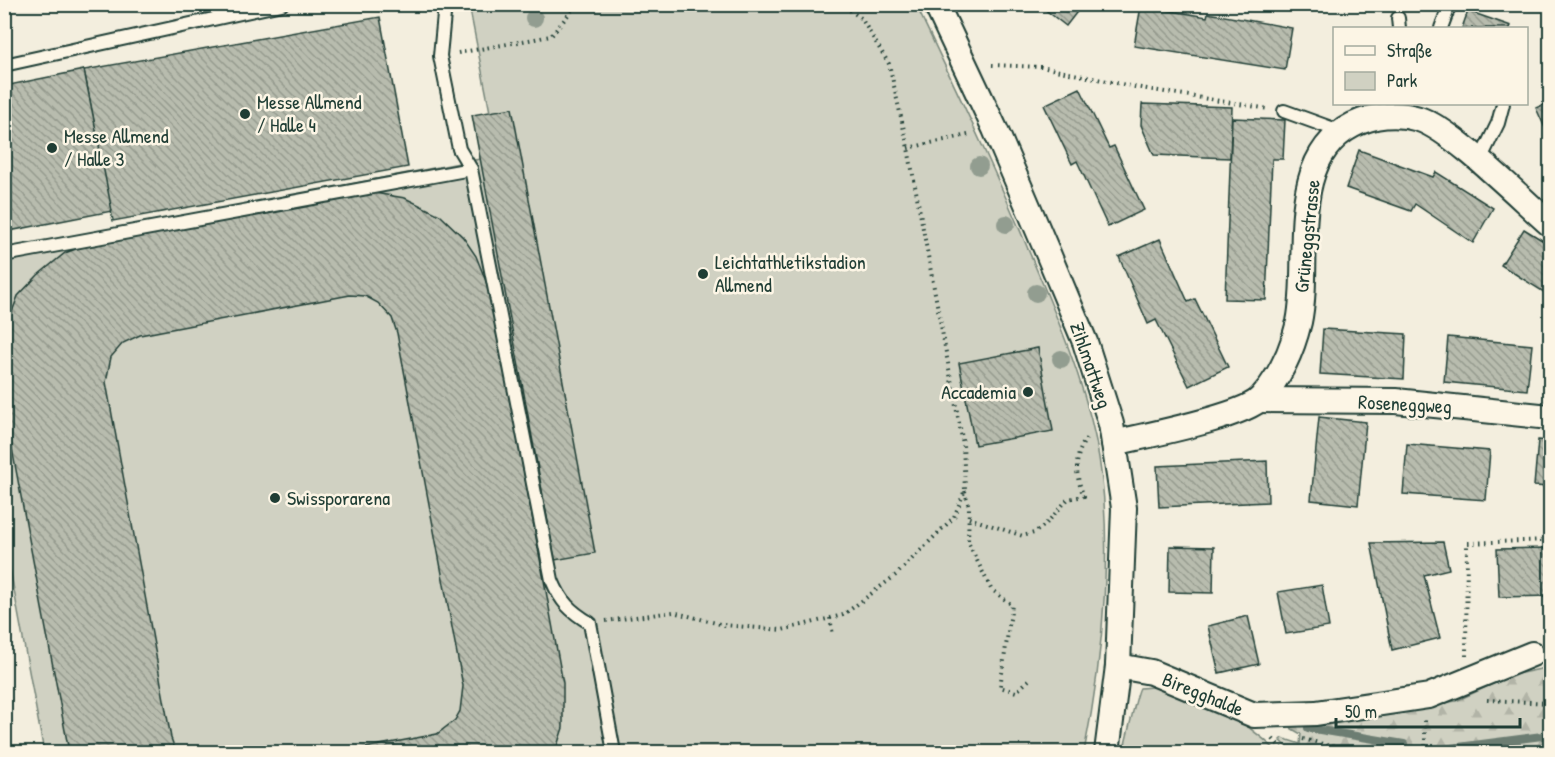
<svg xmlns="http://www.w3.org/2000/svg" width="1555" height="757" font-family="'Patrick Hand',sans-serif">
  <defs>
    <pattern id="forest-firs" width="22" height="20" patternUnits="userSpaceOnUse" patternTransform="scale(1.5)"><rect width="22" height="20" fill="#d0d1c2"/><path d="M5 1l3.5 6h-7zM16 11l3.5 6h-7z" fill="#b2b4a7"/></pattern>
    <pattern id="building-back-hatch" width="6" height="6" patternUnits="userSpaceOnUse" patternTransform="scale(1.5)"><rect width="6" height="6" fill="#b8bcae"/><path d="M-1 5l2 2M0 0l6 6M5-1l2 2" fill="none" stroke="#959a8e"/></pattern>
  </defs>
  <rect width="100%" height="100%" fill="#f3eede"/>
  <filter id="ink" filterUnits="userSpaceOnUse"><feTurbulence type="fractalNoise" baseFrequency=".0167" numOctaves="2"/><feDisplacementMap in="SourceGraphic" scale="12" xChannelSelector="R" yChannelSelector="G"/><feConvolveMatrix kernelMatrix="1 2 1 2 8 2 1 2 1" color-interpolation-filters="sRGB"/></filter>
  <g filter="url(#ink)">
    <!-- green -->
    <g fill="#d0d1c2" stroke="#78877b" stroke-width="1.5">
      <path d="M 469,5 L 916,5 C 956,89 997,174 1033,261 C 1058,319 1083,379 1096,441 C 1115,535 1103,659 1084,752 L 44,752 L 5,542 L 4,251 L 480,159 L 490,112 Z"/>
      <path d="M 1153,687 C 1199,690 1245,721 1278,752 L 1123,752 C 1126,742 1137,691 1140,688 Z"/>
    </g>
    <!-- forest -->
    <polygon fill="url(#forest-firs)" stroke="#78877b" stroke-width="1.5" points="1550,667 1550,752 1293,752 1280,740 1282,738 1300,744 1301,734 1292,729 1290,724 1456,701 1512,675"/>
    <g fill="none" stroke-linecap="round" stroke-linejoin="round">
      <!-- stream -->
      <g stroke="#6c7d72" stroke-width="8">
        <polyline points="1308,728 1404,744"/>
        <polyline points="1443,749 1550,735"/>
      </g>
    </g>
    <!-- building -->
    <g fill="url(#building-back-hatch)" stroke="#1f3d34" stroke-width="1.5">
      <polygon points="1038,4 1083,4 1066,26"/>
      <polygon points="1540,4 1550,4 1550,13"/>
      <polygon points="1141,6 1207,17 1208,13 1292,28 1285,70 1134,46"/>
      <polygon points="1468,11 1511,26 1510,28 1462,28"/>
      <polygon points="380,17 408,167 113,221 84,70"/>
      <polygon points="84,70 112,211 4,232 4,86"/>
      <polygon points="1080,88 1109,148 1114,146 1144,210 1108,227 1077,161 1072,164 1044,105"/>
      <polygon points="1550,102 1550,139 1536,108"/>
      <polygon points="1142,104 1232,107 1230,158 1154,155 1141,125"/>
      <polygon points="512,108 595,553 555,560 472,115"/>
      <polygon points="1232,118 1285,120 1283,159 1272,159 1266,300 1225,299"/>
      <polygon points="1359,150 1433,177 1436,172 1493,208 1473,243 1415,204 1411,211 1346,188"/>
      <polygon points="368,192 405,198 440,215 463,237 476,256 491,294 563,683 563,728 555,752 343,752 437,734 455,720 460,711 463,686 397,333 392,318 378,303 365,296 350,295 140,335 123,343 111,357 106,382 171,738 176,752 69,752 4,406 4,333 18,296 38,275 65,253 97,241"/>
      <polygon points="1524,229 1550,245 1550,296 1501,265"/>
      <polygon points="1160,239 1188,302 1195,299 1228,367 1189,386 1156,320 1148,324 1119,257"/>
      <polygon points="1323,329 1406,334 1404,379 1320,374"/>
      <polygon points="1448,337 1532,345 1527,390 1444,382"/>
      <polygon points="1038,348 1053,431 975,445 959,363"/>
      <polygon points="1319,417 1366,422 1358,505 1311,500"/>
      <polygon points="1538,440 1550,441 1550,487 1534,486"/>
      <polygon points="1407,444 1490,451 1486,500 1403,494"/>
      <polygon points="1267,461 1268,502 1159,507 1157,466"/>
      <polygon points="1443,542 1449,569 1424,575 1440,638 1392,650 1371,543"/>
      <polygon points="1170,546 1214,547 1213,593 1169,592"/>
      <polygon points="1550,548 1550,596 1499,597 1497,549"/>
      <polygon points="1322,585 1329,627 1286,634 1278,592"/>
      <polygon points="1248,616 1259,664 1219,673 1208,626"/>
    </g>
    <g fill="none" stroke-linecap="round" stroke-linejoin="round">
      <!-- lane casing -->
      <g stroke="#1f3d34" stroke-width="16">
        <g id="lane">
          <path d="M 445,4 L 440,56 L 459,149 L 471,169 L 552,580 C 561,602 570,611 590,623 L 614,752"/>
          <polyline points="1398,18 1399,28"/>
          <polyline points="1441,28 1450,4"/>
          <polyline points="4,65 282,4"/>
          <polyline points="1284,111 1342,132"/>
          <polyline points="1479,162 1498,123 1503,104"/>
          <polyline points="4,255 471,169"/>
        </g>
      </g>
      <!-- street casing -->
      <g stroke="#1f3d34" stroke-width="28">
        <g id="street">
          <polyline points="936,4 995,129 1047,251 1085,342 1111,424 1124,508 1118,666 1107,752"/>
          <polyline points="1259,400 1396,401 1550,417"/>
          <path d="M 1114,443 C 1143,436 1243,417 1261,398 C 1281,376 1292,351 1299,322 C 1312,261 1284,160 1353,125 C 1373,115 1397,112 1419,119 C 1453,130 1520,198 1550,224"/>
          <polyline points="1118,666 1151,672 1254,715 1316,713 1429,696 1532,654"/>
        </g>
      </g>
      <!-- path -->
      <g stroke="#1f3d34" stroke-width="4" stroke-dasharray="1.5 4.5" stroke-linecap="butt">
        <polyline points="458,53 551,36 577,4"/>
        <polyline points="992,65 1041,67 1135,87 1269,109"/>
        <polyline points="908,148 972,134"/>
        <polyline points="965,491 969,508 968,542 991,589 1012,605 1000,687 1016,692 1030,679"/>
        <path d="M 969,518 L 1023,536 L 1034,533 L 1045,525 L 1068,499 L 1084,496 C 1074,474 1074,453 1089,435"/>
        <polyline points="830,618 833,635"/>
        <polyline points="606,621 673,612 724,625 782,630 843,615 896,575 954,517 965,490 963,444 908,148 889,64 861,18 841,4"/>
        <polyline points="1466,656 1467,543 1550,540"/>
        <polyline points="1487,700 1550,703"/>
        <polyline points="1273,739 1285,752"/>
        <polyline points="1303,739 1355,752"/>
        <polyline points="1425,752 1425,720"/>
      </g>
      <!-- lane -->
      <use href="#lane" stroke="#fcf5e5" stroke-width="12"/>
      <!-- street -->
      <use href="#street" stroke="#fcf5e5" stroke-width="24"/>
    </g>
    <!-- trees -->
    <g fill="#929d90">
      <circle cx="534" cy="18" r="9"/>
      <circle cx="979" cy="166" r="9"/>
      <circle cx="1006" cy="224" r="9"/>
      <circle cx="1036" cy="293" r="9"/>
      <circle cx="1061" cy="359" r="9"/>
    </g>
  </g>
  <!-- markers -->
  <g fill="#1f3d34" stroke="#fcf5e5" stroke-width="2">
    <circle cx="245" cy="114" r="6"/>
    <circle cx="52" cy="148" r="6"/>
    <circle cx="703" cy="274" r="6"/>
    <circle cx="1028" cy="392" r="6"/>
    <circle cx="275" cy="498" r="6"/>
  </g>
  <g text-anchor="middle" stroke-width="5" stroke-linejoin="round" paint-order="stroke">
    <!-- poi labels -->
    <g font-size="20" fill="#1f3d34" stroke="#fcf5e5" text-anchor="start">
      <text x="257" y="109">Messe Allmend<tspan x="257" dy="23">/ Halle 4</tspan></text>
      <text x="64" y="143">Messe Allmend<tspan x="64" dy="23">/ Halle 3</tspan></text>
      <text x="715" y="269">Leichtathletikstadion<tspan x="715" dy="23">Allmend</tspan></text>
      <text x="1016" y="399" text-anchor="end">Accademia</text>
      <text x="287" y="505">Swissporarena</text>
    </g>
    <!-- street labels -->
    <g font-size="20" fill="#1f3d34" stroke="#fcf5e5">
      <text transform="translate(1307 236) rotate(-84)" y="7">Grüneggstrasse</text>
      <text transform="translate(1091 365) rotate(71)" y="7">Zihlmattweg</text>
      <text transform="translate(1405 404) rotate(3)" y="7">Roseneggweg</text>
      <text transform="translate(1203 694) rotate(22)" y="7">Biregghalde</text>
    </g>
  </g>
  <!-- margin -->
  <rect width="1555" height="757" fill="none" stroke="#fcf5e5" stroke-width="24"/>
  <rect x="12" y="12" width="1531" height="733" fill="none" stroke="#1f3d34" stroke-width="2" filter="url(#ink)"/>
  <!-- legend -->
  <rect x="1333" y="27" width="195" height="78" fill="#fcf5e5" stroke="#a4ab9e" stroke-width="1.5"/>
  <rect x="1345" y="46" width="30" height="9" fill="#fcf5e5" stroke="#a4ab9e" stroke-width="1.5"/>
  <text x="1387" y="57" font-size="18" fill="#1f3d34">Straße</text>
  <rect x="1345" y="72" width="30" height="18" fill="#d0d1c2" stroke="#a4ab9e" stroke-width="1.5"/>
  <text x="1387" y="87" font-size="18" fill="#1f3d34">Park</text>
  <!-- scale -->
  <path d="M1336 718v9h184v-9" fill="none" stroke="#1f3d34" stroke-width="3"/>
  <text x="1345" y="718" font-size="18" fill="#1f3d34" stroke="#fcf5e5" stroke-width="4.5" paint-order="stroke">50 m</text>
</svg>
